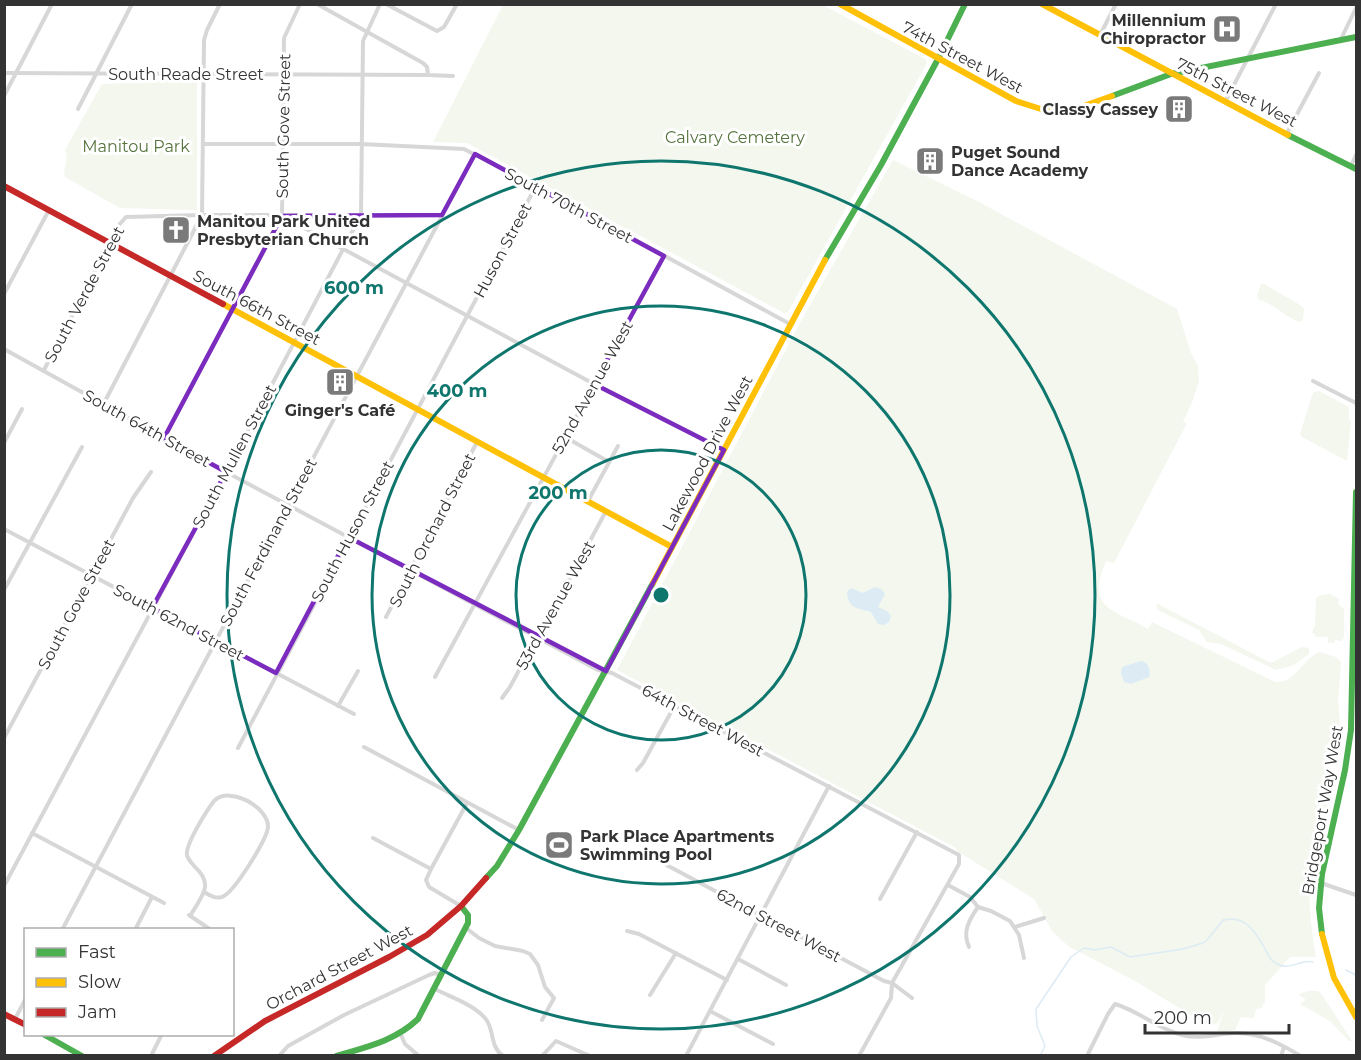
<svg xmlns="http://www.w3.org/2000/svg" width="1361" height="1060" font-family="Montserrat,sans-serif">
  <rect width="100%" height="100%" fill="#fff"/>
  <!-- green -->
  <g fill="#f3f7ee">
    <polygon points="503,5 823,5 925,59 927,63 788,312 784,313 467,143 433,142"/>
    <path d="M 197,80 L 197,210 L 120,208 L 65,177 C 62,167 70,162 65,150 L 102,84 Z"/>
    <path d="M 893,160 L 977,201 L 1177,309 L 1191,353 L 1198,366 L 1199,381 L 1193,400 L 1183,422 L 1187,423 L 1114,563 L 1106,561 C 1085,611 1115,609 1148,629 L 1152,622 L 1275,682 C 1295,684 1303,659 1319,652 L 1336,657 L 1341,662 L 1338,701 L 1340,723 L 1327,773 L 1316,789 L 1319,790 L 1328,774 L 1332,774 C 1332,798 1319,827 1314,851 C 1306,887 1310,921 1316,957 L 1290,957 L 1265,985 L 1265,1003 L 1263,1003 L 1262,1008 L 1256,1009 L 1254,1018 L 1241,1017 L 1235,1030 L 1217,1033 L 1224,1009 L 1218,1023 L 1211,1025 L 1204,1023 L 1135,981 L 1068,946 L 1052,931 L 1034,899 L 957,851 L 956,848 L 617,670 L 801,321 Z"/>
    <path d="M 1261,284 L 1264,284 L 1302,306 L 1304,309 L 1303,320 L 1300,322 C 1285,317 1275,304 1259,300 L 1257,296 Z"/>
    <polygon points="1319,391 1349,407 1349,421 1351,421 1347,461 1302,437 1300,434 1312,396 1314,392"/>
    <polygon points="1330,594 1339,599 1338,604 1344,609 1344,638 1341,641 1335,640 1334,643 1328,643 1328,637 1316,637 1312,632 1315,626 1316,598 1321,595"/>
    <polygon points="1158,604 1271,663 1302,647 1309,648 1309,654 1294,665 1276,670 1221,644 1207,642 1199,630 1158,610 1156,605"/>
    <polygon points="1308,991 1318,991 1322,995 1352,1041 1349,1041 1330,1021 1300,1004 1306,1000 1299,994"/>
  </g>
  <!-- water -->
  <g fill="#dcebf4">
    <path d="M 875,587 L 881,589 L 885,594 L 878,607 L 887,611 L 891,616 L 889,622 L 884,625 L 878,624 L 871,612 C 858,608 848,609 847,592 L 851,588 L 863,593 Z"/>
    <path d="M 1141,661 C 1148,661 1151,671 1149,677 L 1131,684 L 1124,682 L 1121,673 L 1122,667 Z"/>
  </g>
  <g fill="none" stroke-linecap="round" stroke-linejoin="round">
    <!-- stream -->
    <g stroke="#dcebf4" stroke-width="1.5">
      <polyline points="1346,970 1356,975"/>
      <path d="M 1040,1056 L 1045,1046 L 1037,1026 L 1036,1009 L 1071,957 L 1084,948 L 1095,950 L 1111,947 L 1130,957 L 1183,949 L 1203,943 L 1208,939 L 1223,920 C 1244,916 1252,927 1263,945 C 1267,952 1269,960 1277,964 C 1289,971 1301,959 1313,962"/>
    </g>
    <!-- street -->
    <g stroke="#d7d7d7" stroke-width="4">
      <polyline points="317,4 423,63 427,67 428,75 453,76"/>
      <polyline points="386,4 437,31 444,27 457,4"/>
      <polyline points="1100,35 1116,4"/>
      <polyline points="1341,39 1356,8"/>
      <polyline points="4,73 428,75"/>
      <polyline points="4,96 52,4"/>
      <polyline points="1225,102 1276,4"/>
      <polyline points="78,109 132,4"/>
      <polyline points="1287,133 1319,73"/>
      <polyline points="203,144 361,144 464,149 536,186 790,324"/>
      <polyline points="1351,166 1356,155"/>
      <polyline points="282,216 594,384 724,450"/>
      <polyline points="4,294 49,210"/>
      <polyline points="4,349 226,472 598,670 612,673 959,855 959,864 892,983 891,998 859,1056"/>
      <polyline points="44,370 119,225 126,217 202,215 442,215"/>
      <polyline points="1313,381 1356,403"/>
      <polyline points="104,403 202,215 204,40 207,30 220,4"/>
      <polyline points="565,437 609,462"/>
      <polyline points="164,438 282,216 284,38 300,4"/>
      <polyline points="4,443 22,409"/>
      <polyline points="588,501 618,446"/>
      <polyline points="4,529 354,714"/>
      <polyline points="4,590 82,447"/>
      <polyline points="386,617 477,442"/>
      <polyline points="435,677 664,256"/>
      <polyline points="502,698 510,687 533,644 538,638 606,511"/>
      <polyline points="338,706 358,671"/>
      <polyline points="4,738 133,498 151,472"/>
      <polyline points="364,747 519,830"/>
      <polyline points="238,748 536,186"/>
      <polyline points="637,770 643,763 675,705"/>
      <polyline points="32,833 164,903"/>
      <polyline points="373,838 431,869 426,880 429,887 461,906"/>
      <polyline points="644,853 884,981 892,983 912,998"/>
      <polyline points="431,869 467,803"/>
      <polyline points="1321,883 1356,895"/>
      <polyline points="948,885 970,897 978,907 991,911 1010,921 1019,935 1024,958"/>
      <polyline points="4,886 226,472 361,215 363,41 380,4"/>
      <polyline points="880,899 917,832"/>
      <polyline points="189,915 211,930"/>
      <path d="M 190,916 C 201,897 215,885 195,867 C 192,863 188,860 187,855 C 185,845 207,810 214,801 C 230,785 269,808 268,827 C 267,839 234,893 222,897 C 215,899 209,895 204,892"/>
      <polyline points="1015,927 1044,918"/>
      <polyline points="466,928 479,938 495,946 523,951 530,954 538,965 545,987 554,998 542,1020"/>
      <polyline points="62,930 475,154"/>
      <polyline points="135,930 152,897"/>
      <polyline points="627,931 639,934 727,980"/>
      <path d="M 969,947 C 962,932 969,920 978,907"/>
      <polyline points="738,959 786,985"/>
      <path d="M 435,989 C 450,997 473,1004 485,1018 C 495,1029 489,1046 503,1056"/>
      <polyline points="650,995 676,953"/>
      <polyline points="710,1011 773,1044"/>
      <polyline points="15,1019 26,998"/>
      <polyline points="401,1035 405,1044 419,1056"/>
      <polyline points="151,1056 162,1034"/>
      <polyline points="279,1056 288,1046 344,1015 429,975 435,973 441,975"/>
      <polyline points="542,1056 556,1041 590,1056"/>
      <polyline points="686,1056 829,786"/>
      <path d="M 1087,1056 L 1108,1014 L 1115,1004 C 1139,1011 1158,1029 1182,1035 C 1203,1040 1217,1033 1237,1033 C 1261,1033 1280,1044 1301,1056"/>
      <polyline points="1281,1056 1284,1047"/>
    </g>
    <!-- fast -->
    <g stroke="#4caf50" stroke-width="6">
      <polyline points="938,59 965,4"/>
      <polyline points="1112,96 1171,74 1356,37"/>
      <polyline points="1288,135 1356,169"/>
      <polyline points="825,260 881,165 938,59"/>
      <polyline points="486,878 497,866 519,830 653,583"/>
      <polyline points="1322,934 1319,908 1322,874 1345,770 1351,730 1356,492"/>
      <polyline points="43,1034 82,1056"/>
      <path d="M 336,1056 C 366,1047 395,1041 418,1019 L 468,923 L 468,915 L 461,906"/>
    </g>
    <!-- slow -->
    <g stroke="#ffc107" stroke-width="6">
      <polyline points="840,4 1016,101 1044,110 1078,108 1112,96"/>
      <polyline points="1042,4 1288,135"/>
      <polyline points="223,304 672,547"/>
      <polyline points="653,583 825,260"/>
      <polyline points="1322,934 1334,978 1356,1017"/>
    </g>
    <!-- jam -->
    <g stroke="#c62828" stroke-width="6">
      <polyline points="4,186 223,304"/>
      <polyline points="4,1014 26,1025"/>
      <polyline points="214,1056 265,1021 389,957 427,935 461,906 486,878"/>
    </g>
  </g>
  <!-- marked area -->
  <path fill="none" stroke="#7b2cbf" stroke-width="4.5" stroke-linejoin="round" d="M 475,154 L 664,256 L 594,384 L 724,450 L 606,671 L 348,537 L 276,673 L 152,608 L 226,472 L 164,438 L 282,216 L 442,215 Z"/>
  <!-- distance rings -->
  <g fill="none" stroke="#0f766e" stroke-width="3">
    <circle cx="661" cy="595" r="145"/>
    <circle cx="661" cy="595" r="289"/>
    <circle cx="661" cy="595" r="434"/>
  </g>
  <!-- icons -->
  <defs>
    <g id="hospital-square" transform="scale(1.5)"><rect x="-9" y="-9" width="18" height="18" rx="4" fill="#7a7a7a" stroke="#fff"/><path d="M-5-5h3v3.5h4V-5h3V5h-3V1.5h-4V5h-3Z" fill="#fff"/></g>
    <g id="building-square" transform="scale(1.5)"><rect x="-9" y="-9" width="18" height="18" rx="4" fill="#7a7a7a" stroke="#fff"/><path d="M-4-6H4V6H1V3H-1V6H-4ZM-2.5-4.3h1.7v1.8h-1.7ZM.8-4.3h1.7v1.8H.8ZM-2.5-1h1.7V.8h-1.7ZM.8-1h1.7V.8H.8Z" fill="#fff"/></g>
    <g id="church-square" transform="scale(1.5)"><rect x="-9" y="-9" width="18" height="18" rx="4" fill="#7a7a7a" stroke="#fff"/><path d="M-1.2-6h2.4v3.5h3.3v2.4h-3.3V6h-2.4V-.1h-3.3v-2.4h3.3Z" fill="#fff"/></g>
    <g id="stadium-square" transform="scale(1.5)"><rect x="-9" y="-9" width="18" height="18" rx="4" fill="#7a7a7a" stroke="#fff"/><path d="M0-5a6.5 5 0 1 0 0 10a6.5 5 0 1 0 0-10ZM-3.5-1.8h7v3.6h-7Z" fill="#fff"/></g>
  </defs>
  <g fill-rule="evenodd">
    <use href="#hospital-square" x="1227" y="29"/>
    <use href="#building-square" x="1179" y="109"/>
    <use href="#building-square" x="930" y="161"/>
    <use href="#church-square" x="176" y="230"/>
    <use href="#building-square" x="340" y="382"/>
    <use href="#stadium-square" x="559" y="845"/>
  </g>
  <g text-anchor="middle" stroke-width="6" stroke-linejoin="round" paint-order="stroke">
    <!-- poi labels -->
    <g font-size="16" font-weight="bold" fill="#333" stroke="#fff" text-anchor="start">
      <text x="1206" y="26" text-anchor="end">Millennium<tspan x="1206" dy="18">Chiropractor</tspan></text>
      <text x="1158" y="115" text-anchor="end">Classy Cassey</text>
      <text x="951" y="158">Puget Sound<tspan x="951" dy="18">Dance Academy</tspan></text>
      <text x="197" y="227">Manitou Park United<tspan x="197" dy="18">Presbyterian Church</tspan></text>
      <text x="340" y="416" text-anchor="middle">Ginger's Café</text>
      <text x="580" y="842">Park Place Apartments<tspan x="580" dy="18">Swimming Pool</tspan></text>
    </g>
    <!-- street labels -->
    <g font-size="16" fill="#333" stroke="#fff">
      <text transform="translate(963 57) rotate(28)" y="6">74th Street West</text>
      <text x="186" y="80">South Reade Street</text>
      <text transform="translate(1237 92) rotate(27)" y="6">75th Street West</text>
      <text transform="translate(283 126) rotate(-89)" y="6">South Gove Street</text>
      <text transform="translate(569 205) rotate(28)" y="6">South 70th Street</text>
      <text transform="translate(502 250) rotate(-62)" y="6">Huson Street</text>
      <text transform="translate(84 294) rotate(-62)" y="6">South Verde Street</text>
      <text transform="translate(257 307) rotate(28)" y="6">South 66th Street</text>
      <text transform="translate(592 387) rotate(-61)" y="6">52nd Avenue West</text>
      <text transform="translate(147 428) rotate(29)" y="6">South 64th Street</text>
      <text transform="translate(707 453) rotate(-62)" y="6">Lakewood Drive West</text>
      <text transform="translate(234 456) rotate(-62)" y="6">South Mullen Street</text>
      <text transform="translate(432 530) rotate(-63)" y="6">South Orchard Street</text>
      <text transform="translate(352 531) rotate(-62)" y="6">South Huson Street</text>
      <text transform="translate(268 542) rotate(-62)" y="6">South Ferdinand Street</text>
      <text transform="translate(76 604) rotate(-62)" y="6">South Gove Street</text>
      <text transform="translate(555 605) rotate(-61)" y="6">53rd Avenue West</text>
      <text transform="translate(179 622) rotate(28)" y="6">South 62nd Street</text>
      <text transform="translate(703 720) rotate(28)" y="6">64th Street West</text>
      <text transform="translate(1322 810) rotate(-80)" y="6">Bridgeport Way West</text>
      <text transform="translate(779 925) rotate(28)" y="6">62nd Street West</text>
      <text transform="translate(339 967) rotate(-28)" y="6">Orchard Street West</text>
    </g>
    <!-- park labels -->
    <g font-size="16" fill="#55733c" stroke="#fff">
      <text x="735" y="143">Calvary Cemetery</text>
      <text x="136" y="152">Manitou Park</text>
    </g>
  </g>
  <circle cx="661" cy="595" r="9" fill="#0f766e" stroke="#fff" stroke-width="3"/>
  <g font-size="18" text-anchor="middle" font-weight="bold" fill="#0f766e" stroke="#fff" stroke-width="6" stroke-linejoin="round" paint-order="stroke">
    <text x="354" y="294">600 m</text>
    <text x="457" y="397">400 m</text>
    <text x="558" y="499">200 m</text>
  </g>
  <!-- border -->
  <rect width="1361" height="1060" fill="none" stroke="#333333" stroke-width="12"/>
  <!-- legend -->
  <rect x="24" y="928" width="210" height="108" fill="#ffffff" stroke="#adadad" stroke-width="1.5"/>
  <rect x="36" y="948" width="30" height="9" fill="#4caf50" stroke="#adadad" stroke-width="1.5"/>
  <text x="78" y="958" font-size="18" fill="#333333">Fast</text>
  <rect x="36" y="978" width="30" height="9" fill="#ffc107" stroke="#adadad" stroke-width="1.5"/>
  <text x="78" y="988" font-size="18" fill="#333333">Slow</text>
  <rect x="36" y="1008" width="30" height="9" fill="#c62828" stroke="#adadad" stroke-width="1.5"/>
  <text x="78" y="1018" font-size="18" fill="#333333">Jam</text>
  <!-- scale -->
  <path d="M1145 1024v9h144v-9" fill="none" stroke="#333333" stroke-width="3"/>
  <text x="1154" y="1024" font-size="18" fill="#333333" stroke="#ffffff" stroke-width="4.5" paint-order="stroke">200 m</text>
</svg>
